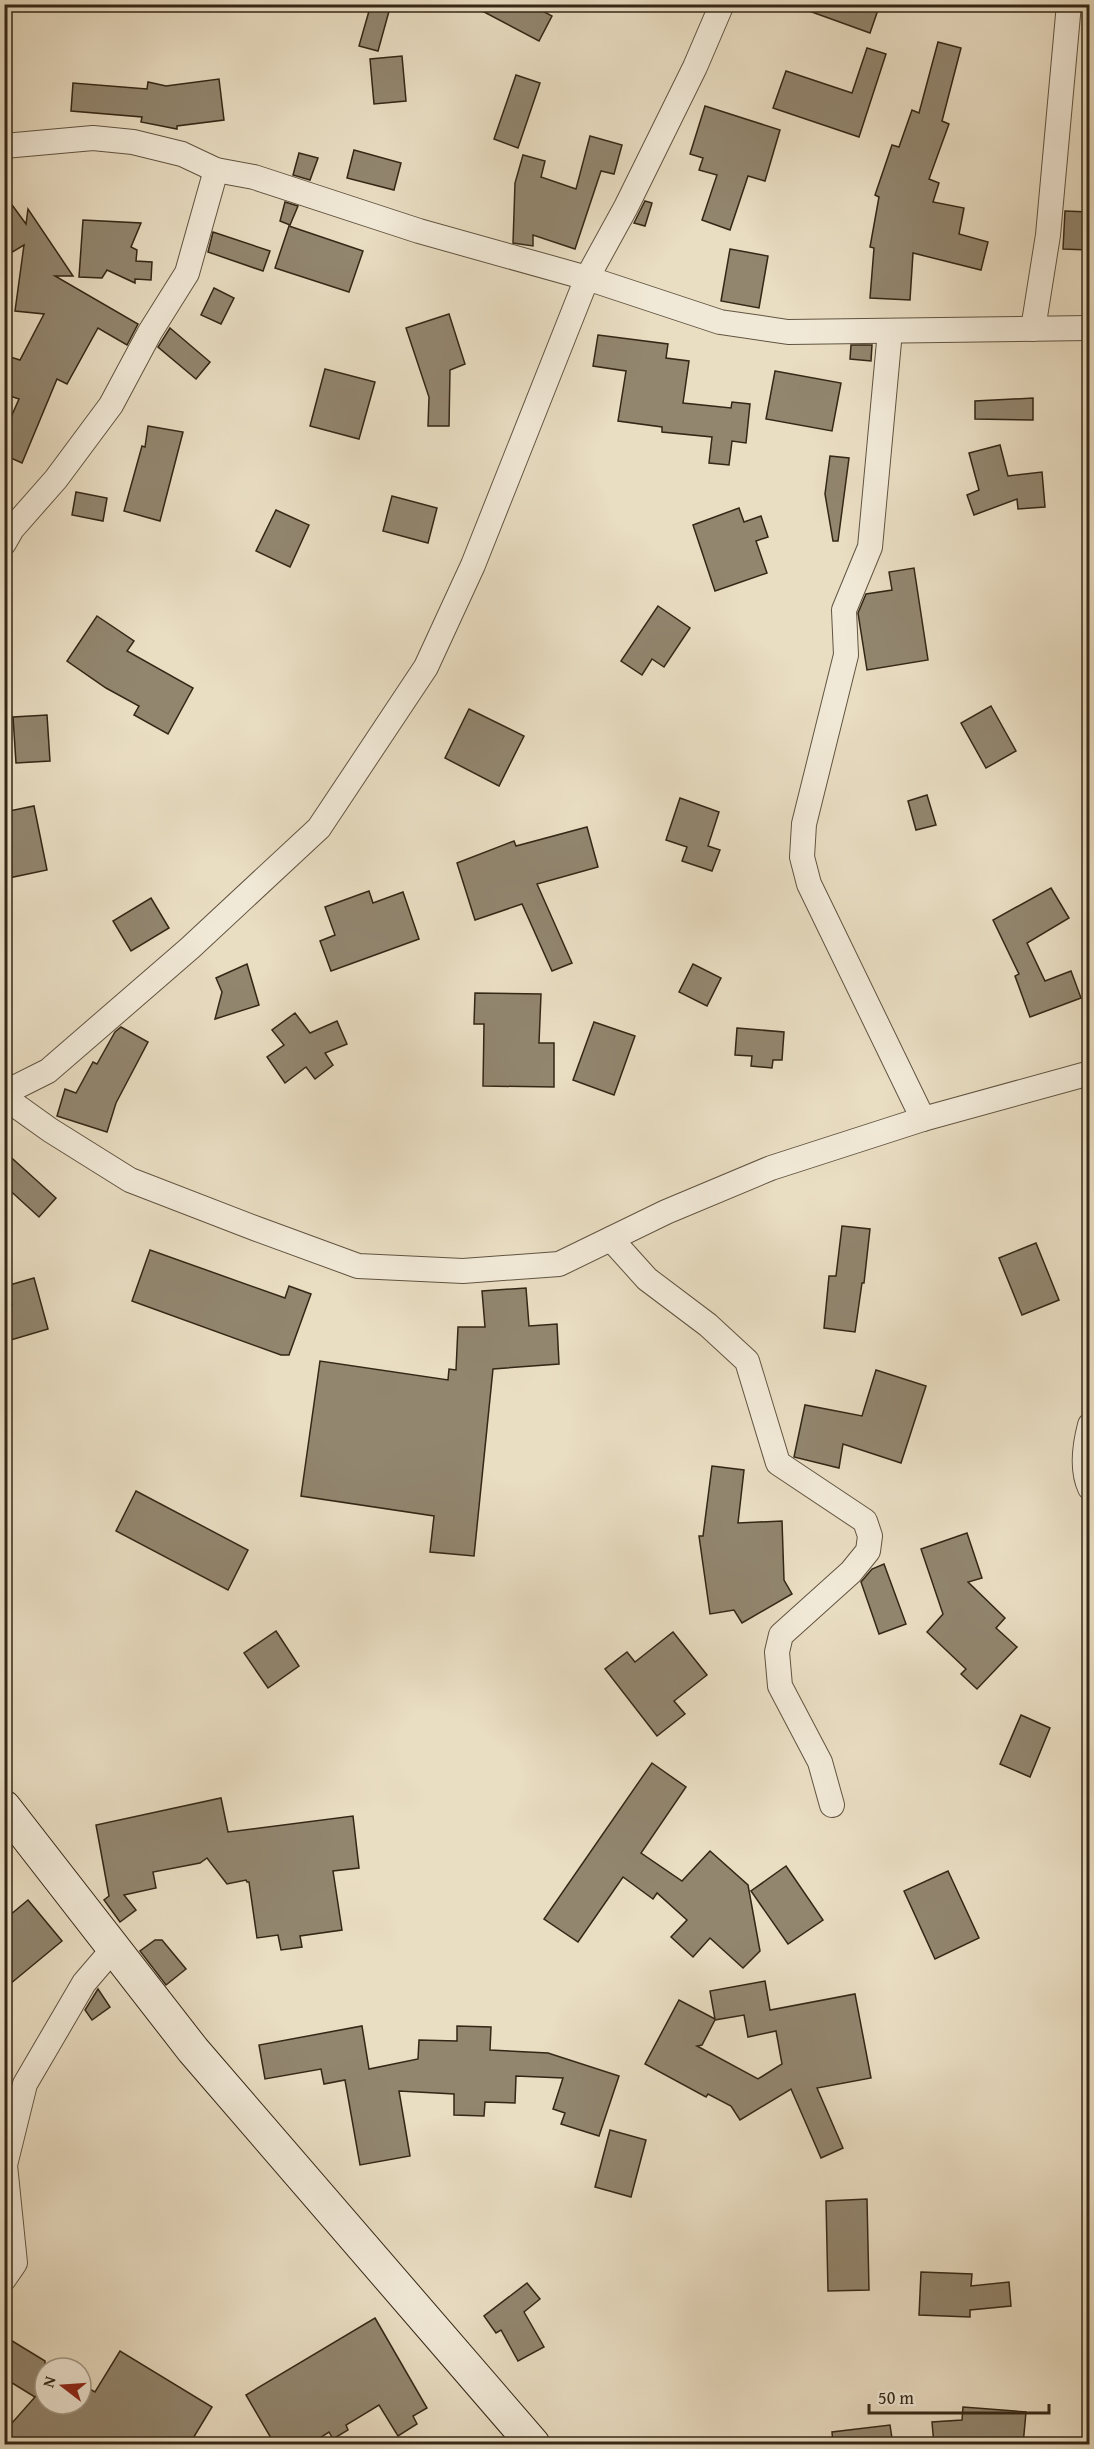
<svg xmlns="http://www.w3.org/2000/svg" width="1094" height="2449" font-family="'Gentium Book Plus',serif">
  <rect width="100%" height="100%" fill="#e9ddc2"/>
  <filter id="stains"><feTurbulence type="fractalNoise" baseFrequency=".00333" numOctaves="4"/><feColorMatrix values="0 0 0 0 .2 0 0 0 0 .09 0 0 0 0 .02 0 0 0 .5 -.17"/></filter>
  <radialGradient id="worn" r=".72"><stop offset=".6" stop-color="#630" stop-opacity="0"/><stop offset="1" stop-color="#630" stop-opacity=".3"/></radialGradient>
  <!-- building -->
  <g fill="#92866f" stroke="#342716" stroke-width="1.5" fill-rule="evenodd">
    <polygon points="371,4 391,4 378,51 359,46"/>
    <polygon points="469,4 530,4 552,16 539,41"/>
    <polygon points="799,4 880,4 870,33 798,7"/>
    <polygon points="938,42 961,48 942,121 949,124 929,179 939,183 933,202 964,208 959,234 988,242 981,270 913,253 910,300 870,298 874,248 870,247 879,197 875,195 892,145 899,147 912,110 919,113"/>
    <polygon points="867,48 886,54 859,137 773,108 786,71 852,93"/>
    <polygon points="402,56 406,101 374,104 370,59"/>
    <polygon points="516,75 540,83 518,148 494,139"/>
    <polygon points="219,79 224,120 177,126 177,129 141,122 142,117 71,111 73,83 147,89 148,82 166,86"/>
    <polygon points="705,106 780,130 765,181 748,176 730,230 702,220 717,175 699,170 703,158 690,154"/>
    <polygon points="590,136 622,145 614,174 601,171 575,249 533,235 533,246 513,243 515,183 523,155 545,161 541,177 576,189"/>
    <polygon points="354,150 401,163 394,190 347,178"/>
    <polygon points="299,153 318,158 310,180 293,175"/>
    <polygon points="4,194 26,224 28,209 73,276 55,276 138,324 127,345 98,328 67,384 57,379 22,463 4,455 4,433 19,399 4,394 4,355 20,360 44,314 15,311 24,245 4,257"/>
    <polygon points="645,201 652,203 645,226 634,223"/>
    <polygon points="285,202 298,206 290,225 280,221"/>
    <polygon points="1065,211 1089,212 1089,250 1063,249"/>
    <polygon points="83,220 141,223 131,247 137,250 136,261 152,262 151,280 135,279 135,283 107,270 102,278 79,277"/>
    <polygon points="289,226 363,251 349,292 275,268"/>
    <polygon points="213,232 270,251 263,271 208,252"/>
    <polygon points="730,249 768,256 759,308 721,301"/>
    <polygon points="214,288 234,298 221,324 201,315"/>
    <polygon points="449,314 465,364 450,370 449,426 428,426 429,397 406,328"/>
    <polygon points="170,328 210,362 196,379 158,347"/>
    <polygon points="598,335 668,344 666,358 689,361 683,403 731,408 732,402 750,404 746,443 732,441 729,465 709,463 712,437 662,432 662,427 618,421 626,371 593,366"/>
    <polygon points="851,345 872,345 871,361 850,359"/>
    <polygon points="325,369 375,382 359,439 310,426"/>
    <polygon points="775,371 841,383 832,431 766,419"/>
    <polygon points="1033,398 1033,420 975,419 975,401"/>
    <polygon points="148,426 183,432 160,521 124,511 142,446 145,447"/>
    <polygon points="1000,445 1008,476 1042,472 1045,507 1018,509 1017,499 974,515 967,495 979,490 969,453"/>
    <polygon points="830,456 849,458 838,541 833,541 825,494"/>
    <polygon points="76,492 107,498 103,521 72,515"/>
    <polygon points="392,496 437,508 428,543 383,531"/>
    <polygon points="739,508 744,522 761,516 768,537 756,541 767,573 715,591 693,525"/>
    <polygon points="276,510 309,525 290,567 256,551"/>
    <polygon points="914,568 928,660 867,670 858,613 866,594 892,590 889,572"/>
    <polygon points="658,606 690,628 664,667 652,659 642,675 621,661"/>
    <polygon points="97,616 134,641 127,651 193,688 168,734 134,715 139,706 106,688 67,661"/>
    <polygon points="991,706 1016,751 986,768 961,723"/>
    <polygon points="469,709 524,736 499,786 445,758"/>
    <polygon points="47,715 50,761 16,763 13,717"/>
    <polygon points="927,795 936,825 916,830 908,801"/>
    <polygon points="680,798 719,812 708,846 720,850 712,871 682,861 687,847 666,840"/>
    <polygon points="34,806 47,870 4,879 4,812"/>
    <polygon points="587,827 598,867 537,884 572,963 552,971 522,904 475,920 457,863 514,841 516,846"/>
    <polygon points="1051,888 1069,918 1027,943 1045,981 1071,971 1081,998 1030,1017 1015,976 1019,974 993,920"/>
    <polygon points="369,891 373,903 403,892 419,939 331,971 320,941 335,935 325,907"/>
    <polygon points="151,898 169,928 131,951 113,921"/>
    <polygon points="247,964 259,1005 215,1019 222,992 216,978"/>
    <polygon points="693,964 721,978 707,1006 679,992"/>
    <polygon points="475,993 541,994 539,1043 554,1043 554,1087 483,1086 484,1024 474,1024"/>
    <polygon points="295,1013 310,1033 337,1021 347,1044 325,1053 333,1065 315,1079 306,1067 285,1083 267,1057 284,1045 272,1030"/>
    <polygon points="594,1022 635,1036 614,1095 573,1080"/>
    <polygon points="121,1027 148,1042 116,1103 107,1132 57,1116 65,1089 76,1093 93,1062 97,1064 115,1032"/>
    <polygon points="737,1028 784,1032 782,1060 773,1060 772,1068 751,1066 752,1056 735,1055"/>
    <polygon points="4,1151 56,1198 39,1217 4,1185"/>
    <polygon points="842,1226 870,1229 864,1283 862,1283 855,1332 824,1328 829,1276 836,1276"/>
    <polygon points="1036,1243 1059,1300 1022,1315 999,1258"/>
    <polygon points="150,1250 285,1298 289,1286 311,1294 289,1355 281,1355 132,1301"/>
    <polygon points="34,1278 48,1329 4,1342 4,1307 12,1305 6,1286"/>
    <polygon points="526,1288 529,1326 557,1324 559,1364 493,1369 474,1556 430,1552 434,1516 301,1496 320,1361 448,1380 449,1369 456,1370 458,1327 485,1327 482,1291"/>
    <polygon points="876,1370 926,1386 901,1463 843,1444 839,1468 794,1457 805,1405 862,1416"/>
    <polygon points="712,1466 744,1470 738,1523 782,1521 784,1580 792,1594 742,1623 734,1610 710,1614 699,1536 703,1536"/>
    <polygon points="136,1491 248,1550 228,1590 116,1531"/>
    <polygon points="967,1533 982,1578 968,1582 1005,1618 996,1628 1017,1647 977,1689 961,1674 966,1669 927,1632 943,1614 921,1549"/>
    <polygon points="884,1564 906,1624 879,1634 861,1582 872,1569"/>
    <polygon points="276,1631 299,1666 268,1688 244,1653"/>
    <polygon points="673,1632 707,1675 674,1701 685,1714 657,1736 605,1669 627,1652 635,1662"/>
    <polygon points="1021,1715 1050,1728 1030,1777 1000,1764"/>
    <polygon points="652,1763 686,1787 641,1853 682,1881 710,1851 748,1885 760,1951 743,1968 710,1938 693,1957 671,1937 687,1920 657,1893 653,1899 623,1877 578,1942 544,1919"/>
    <polygon points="221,1798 228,1832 353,1816 359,1868 333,1871 342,1930 300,1936 302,1947 281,1950 278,1935 257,1938 249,1882 247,1882 246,1880 227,1884 207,1858 200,1863 153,1872 156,1888 124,1895 136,1910 120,1922 104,1900 109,1896 96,1825"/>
    <polygon points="786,1866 823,1920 788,1944 751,1891"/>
    <polygon points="948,1871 979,1938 935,1959 904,1891"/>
    <polygon points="28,1900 62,1941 4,1989 4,1920"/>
    <polygon points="155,1940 162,1940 186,1969 166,1985 140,1951"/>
    <path d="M 765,1981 L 770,2010 L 855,1994 L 871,2078 L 817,2088 L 843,2148 L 821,2158 L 791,2089 L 740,2120 L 731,2106 L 708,2094 L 706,2097 L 645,2064 L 679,2000 L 715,2019 L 710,1991 ZM 744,2015 L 748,2037 L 776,2031 L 782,2064 L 758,2079 L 697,2046 L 702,2045 L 715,2020 Z"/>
    <polygon points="98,1989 110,2007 92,2020 85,2010"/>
    <polygon points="362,2026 369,2069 418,2059 419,2040 457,2041 457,2026 491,2027 490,2050 548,2053 619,2076 599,2136 561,2124 565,2113 553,2109 563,2078 516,2076 515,2103 485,2102 484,2116 454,2115 454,2094 399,2091 410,2156 360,2165 345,2080 324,2084 321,2069 265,2079 259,2045"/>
    <polygon points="610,2130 646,2140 631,2197 595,2187"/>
    <polygon points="867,2199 869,2290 828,2291 826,2201"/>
    <polygon points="921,2272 972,2274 971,2286 1009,2282 1011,2306 970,2310 970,2317 919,2315"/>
    <polygon points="527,2283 540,2299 524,2312 544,2347 518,2361 501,2330 496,2333 484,2316"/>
    <polygon points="375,2318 427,2408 413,2416 417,2424 398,2436 379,2405 346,2425 348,2430 333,2439 329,2432 309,2445 275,2445 246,2395"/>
    <polygon points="4,2336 45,2361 45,2404 81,2404 81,2384 95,2392 120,2351 212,2407 189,2445 4,2445 4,2432 35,2397 4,2378"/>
    <polygon points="963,2407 1026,2412 1023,2445 934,2445 932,2422 962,2420"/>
    <polygon points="890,2425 893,2445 833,2445 832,2432"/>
  </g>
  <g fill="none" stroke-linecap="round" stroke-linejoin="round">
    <!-- street casing -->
    <g stroke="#615441" stroke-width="26">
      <g id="street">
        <polyline points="4,146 93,138 133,142 182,154 216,170 254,177 419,231 587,278 720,322 788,332 1090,328"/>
        <polyline points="1033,329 1048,235 1069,4"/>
        <polyline points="890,331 870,547 844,610 846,655 804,824 802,857 809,884 923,1119"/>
        <polyline points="4,543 12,529 56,479 111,405 150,332 187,273 216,170"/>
        <polyline points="4,1093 48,1071 190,948 319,828 426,667 473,565 587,278 626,207 695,67 722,4"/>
        <polyline points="4,1097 50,1130 130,1180 257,1229 358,1266 463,1271 559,1264 666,1212 771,1168 923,1119 1090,1073"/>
        <polyline points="611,1239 647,1279 708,1325 747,1361 778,1463 865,1521 870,1536 868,1551 851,1572 781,1635 777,1652 780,1686 820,1762 832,1805"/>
        <path d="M 1090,1425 C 1085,1444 1081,1469 1090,1488"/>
        <polyline points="4,2279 15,2263 5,2165 25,2084 84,1983 114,1948"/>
      </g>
    </g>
    <!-- secondary casing -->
    <g stroke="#342716" stroke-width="35">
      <polyline id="secondary" points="4,1807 193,2050 533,2444"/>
    </g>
    <!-- street -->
    <use href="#street" stroke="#f1e9d7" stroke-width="24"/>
    <!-- secondary -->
    <use href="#secondary" stroke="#f1e9d7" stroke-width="33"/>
  </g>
  <!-- margin -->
  <rect width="1094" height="2449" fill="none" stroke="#e9ddc2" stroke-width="24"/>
  <rect x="6" y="6" width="1082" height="2437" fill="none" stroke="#342716" stroke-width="3"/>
  <rect x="12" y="12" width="1070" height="2425" fill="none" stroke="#342716" stroke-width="1.5"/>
  <!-- north arrow -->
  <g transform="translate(63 2386) rotate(287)"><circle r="28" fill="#f1e9d7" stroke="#a59b8a" stroke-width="1.5"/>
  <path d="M0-4.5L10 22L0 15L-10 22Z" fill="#8f2418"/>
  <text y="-9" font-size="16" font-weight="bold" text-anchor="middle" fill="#342716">N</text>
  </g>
  <!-- scale -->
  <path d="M869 2404v9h180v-9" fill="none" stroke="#342716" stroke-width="3"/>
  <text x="878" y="2404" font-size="18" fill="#342716" stroke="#f1e9d7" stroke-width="4.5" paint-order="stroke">50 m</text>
  <rect width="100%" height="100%" filter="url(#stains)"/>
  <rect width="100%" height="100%" fill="url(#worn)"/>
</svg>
